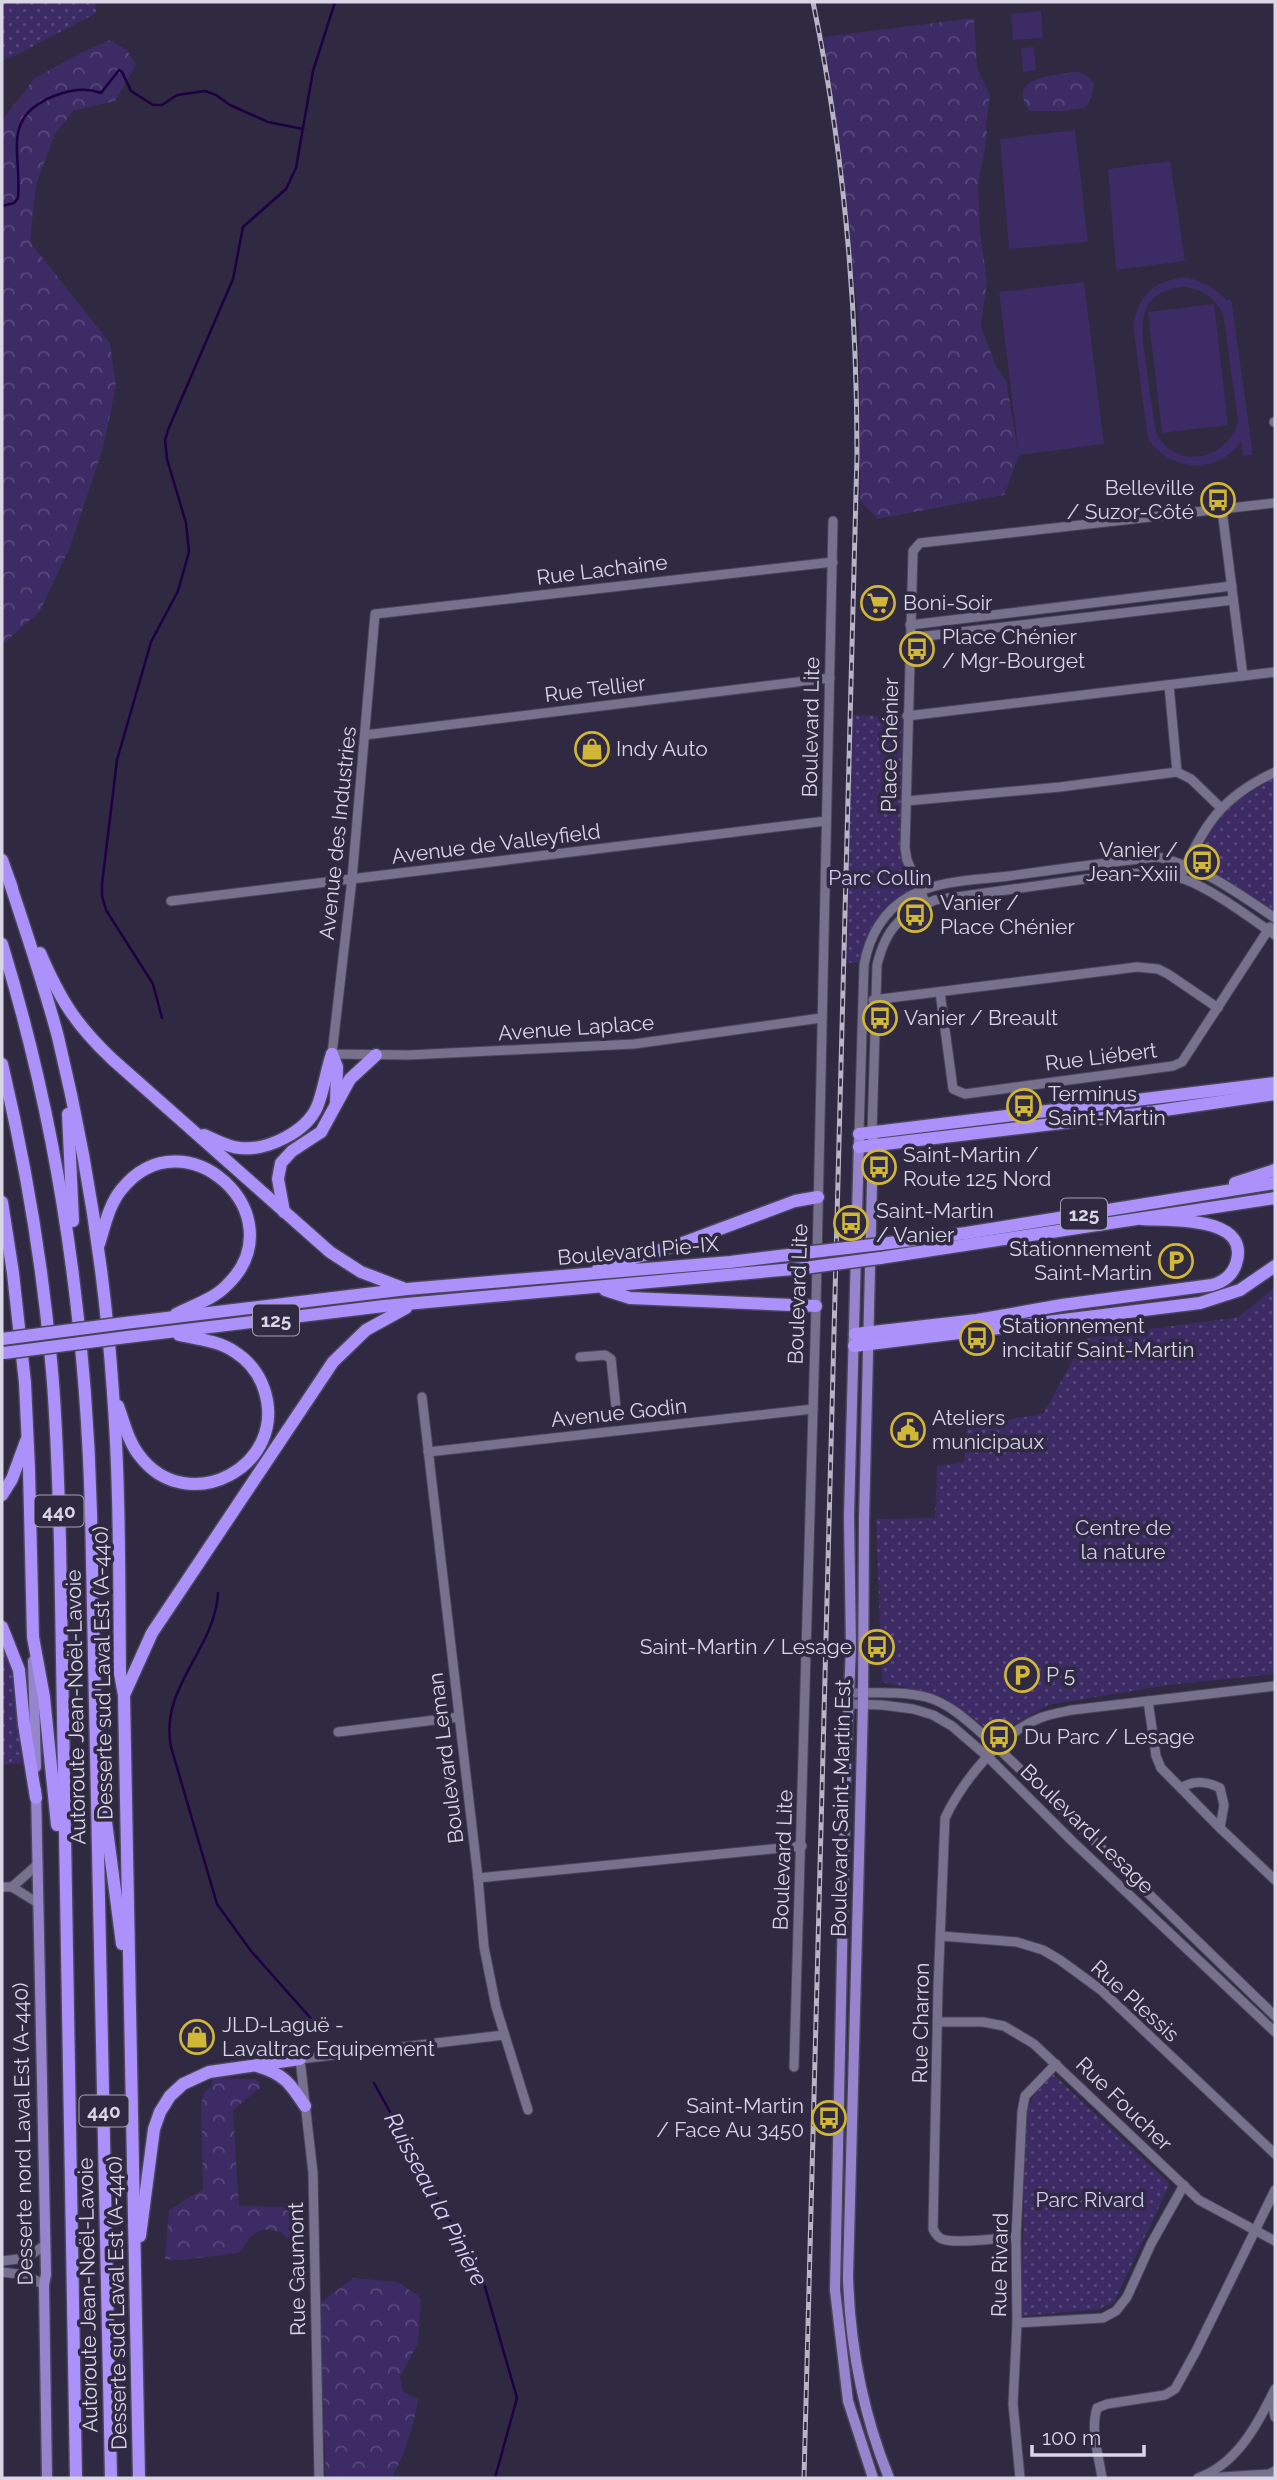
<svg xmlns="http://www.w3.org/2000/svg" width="1277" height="2480" font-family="Raleway,sans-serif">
  <defs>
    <pattern id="forest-crowns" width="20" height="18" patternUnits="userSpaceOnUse" patternTransform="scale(1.75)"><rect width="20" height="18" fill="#3c2b64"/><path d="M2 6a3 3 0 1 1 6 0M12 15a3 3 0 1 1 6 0" fill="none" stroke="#58497a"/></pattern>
    <pattern id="park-dots" width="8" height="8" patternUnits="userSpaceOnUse" patternTransform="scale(1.75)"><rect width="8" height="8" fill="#3c2b64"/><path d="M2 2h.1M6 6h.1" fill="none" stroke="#58497a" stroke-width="1.8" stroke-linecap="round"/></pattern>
  </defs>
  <rect width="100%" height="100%" fill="#2f2941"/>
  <!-- grass -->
  <g fill="#3c2b64" fill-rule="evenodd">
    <polygon points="1041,11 1043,38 1013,40 1011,14"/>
    <polygon points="1034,47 1036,70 1023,72 1021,48"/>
    <polygon points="1075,130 1088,242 1009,249 1000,139"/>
    <polygon points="1170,161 1185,261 1116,270 1108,169"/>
    <path d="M 1188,277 L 1210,286 L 1227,300 L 1231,298 L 1253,455 L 1243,456 L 1241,442 C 1215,476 1173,472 1148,440 L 1133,325 C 1140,292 1155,280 1188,277 ZM 1185,287 C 1203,290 1214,297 1223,314 L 1238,420 C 1229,462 1169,472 1155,428 C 1152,407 1149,385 1146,364 C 1141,326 1135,291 1185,287 Z"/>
    <polygon points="1084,282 1104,444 1019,455 999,292"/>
    <polygon points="1214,304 1228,425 1162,433 1148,312"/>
  </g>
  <!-- forest -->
  <g fill="url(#forest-crowns)">
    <polygon points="974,18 977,68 990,95 986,125 987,135 978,186 980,231 987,281 981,327 996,366 1006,381 1019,455 1004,495 877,519 860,500 859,327 840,145 823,37"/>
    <polygon points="110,40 127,50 136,65 115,101 73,111 55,134 36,185 30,242 110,343 116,386 103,448 70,547 40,611 2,645 2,120 34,79 76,55"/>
    <path d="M 1070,72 C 1081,72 1087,73 1094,83 L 1092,96 L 1085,108 L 1063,111 L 1029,111 C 1008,77 1046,78 1070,72 Z"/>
    <polygon points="213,2078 256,2079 261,2087 233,2110 239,2206 294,2207 292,2242 281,2232 263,2229 251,2236 239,2253 181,2260 165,2259 169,2210 203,2189 201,2104 204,2092 211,2087"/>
    <path d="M 353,2278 L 398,2282 L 421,2298 L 418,2343 L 400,2377 L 403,2392 L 418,2399 C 414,2428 405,2452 392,2478 L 326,2478 L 319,2304 Z"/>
  </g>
  <!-- park -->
  <g fill="url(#park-dots)">
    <polygon points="2,2 95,2 96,13 13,57 2,59"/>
    <polygon points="851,715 907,716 904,856 921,889 892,910 864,962 845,963"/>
    <polygon points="1275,773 1275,914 1189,861 1222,808"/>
    <polygon points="1275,1287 1275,1674 1168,1685 1048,1705 996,1735 942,1696 882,1682 876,1519 935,1518 937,1466 964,1462 967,1426 1043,1414 1085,1338 1239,1317"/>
    <path d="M 2,1644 C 18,1680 18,1724 22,1763 L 2,1765 Z"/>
    <polygon points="1053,2074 1168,2182 1169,2186 1114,2302 1099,2309 1023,2316 1021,2313 1026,2112 1035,2094"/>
  </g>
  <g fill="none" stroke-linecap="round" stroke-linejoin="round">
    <!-- stream -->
    <g stroke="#1d0144" stroke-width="2.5">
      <path d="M 2,206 L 14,203 L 18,198 C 22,152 0,118 54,96 C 70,90 85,87 101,93 L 119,70 L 122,72 L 131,91 L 153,105 L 162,105 L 177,95 L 205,91 L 216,95 L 230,105 L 268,122 L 303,129"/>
      <polyline points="162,1018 153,984 106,910 102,896 102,884 117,760 151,642 178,591 189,552 186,523 167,459 165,440 168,430 233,279 243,227 286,189 296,168 313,71 335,2"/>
      <path d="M 218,1593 C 215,1650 159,1687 171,1747 L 217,1904 L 251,1951 L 315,2023"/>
      <polyline points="374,2083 483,2280 517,2398 495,2478"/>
    </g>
    <!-- minor casing -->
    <g stroke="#494459" stroke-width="11">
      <g id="minor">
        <polyline points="1274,422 1275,422"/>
        <polyline points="1222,510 1243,676"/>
        <polyline points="910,625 1232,586"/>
        <polyline points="909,638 1233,600"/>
        <polyline points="1169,685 1177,772"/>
        <polyline points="907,716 1275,672"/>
        <polyline points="365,735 830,678"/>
        <polyline points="906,801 1060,787 1177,772 1191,779 1221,808"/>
        <path d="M 1180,878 C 1204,825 1221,797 1275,772"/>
        <polyline points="171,901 826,821"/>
        <polyline points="926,904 907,860 905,848 913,551 920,543 1275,503"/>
        <polyline points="940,992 953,1089 965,1094 1173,1066 1182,1062 1270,927"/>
        <polyline points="873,1000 1137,967 1158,969 1168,974 1218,1008"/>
        <polyline points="821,1018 634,1044 409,1055 332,1054 352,879 375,614 833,562"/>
        <path d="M 872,1133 L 877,965 C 886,928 900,915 935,900 L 1121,874 C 1141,873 1161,872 1181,878 C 1211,888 1249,917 1275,935"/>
        <path d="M 859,1134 L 864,965 C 869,936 884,910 910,896 C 938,880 978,880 1009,876 C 1059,869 1109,862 1158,857 C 1207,869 1234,891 1275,918"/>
        <polyline points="580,1357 605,1355 611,1359 617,1417"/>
        <polyline points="422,1397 478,1878 484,1947 496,2007 528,2110"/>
        <polyline points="428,1452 813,1409"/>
        <path d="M 849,1693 C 874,1693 902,1691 926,1697 C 953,1704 976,1729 997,1747 L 1275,2016"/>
        <polyline points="1148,1701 1156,1756 1161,1768 1220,1828 1275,1880"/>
        <polyline points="849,1704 882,1705 913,1709 933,1715 952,1726 988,1757 1072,1841 1275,2032"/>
        <polyline points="338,1732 459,1717"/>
        <path d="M 1181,1788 C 1194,1780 1206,1781 1220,1788 L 1224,1805 L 1220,1828"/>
        <polyline points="478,1878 802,1846"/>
        <polyline points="2,1887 12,1887 38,1903"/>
        <polyline points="12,1887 37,1865"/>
        <polyline points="941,1936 1017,1942 1043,1950 1060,1960 1101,1990 1275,2154"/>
        <polyline points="939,2022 983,2022 1004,2026 1034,2044 1199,2200 1275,2241"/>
        <polyline points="794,2067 816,1306 833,521"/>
        <path d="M 1016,2237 C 1002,2238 950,2245 940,2238 C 937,2236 935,2233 933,2229 L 938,1988 L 945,1818 C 962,1782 1001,1733 1040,1718 C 1050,1714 1062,1712 1072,1710 L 1275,1686"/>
        <polyline points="2,2261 26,2258 45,2245"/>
        <polyline points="2,2272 26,2275 44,2285"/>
        <polyline points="1017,2323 1103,2318 1116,2311 1127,2297 1151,2244 1184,2185"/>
        <polyline points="1271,2398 1275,2417"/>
        <polyline points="319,2478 313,2173 300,2059 504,2035"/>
        <polyline points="1020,2478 1013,2404 1017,2323 1016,2237 1022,2112 1025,2096 1056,2064"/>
        <path d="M 1102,2478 C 1099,2456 1090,2430 1097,2408 L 1107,2404 L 1165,2395 L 1175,2389 L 1196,2351 L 1275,2190"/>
        <path d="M 1198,2478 C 1237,2464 1258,2424 1275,2389"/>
        <polyline points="1204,2478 1269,2474 1275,2471"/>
      </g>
    </g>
    <!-- major casing -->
    <g stroke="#494459" stroke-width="13">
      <g id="major">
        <polyline points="859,1140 849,1516 851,1648 846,1763 835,2290 848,2401 873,2478"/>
        <path d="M 873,1140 L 864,1521 L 863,1704 L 848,2277 C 850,2347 863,2414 889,2478"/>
        <polyline points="33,1661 36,1767"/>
        <polyline points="36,1790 46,2274 44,2285 47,2478"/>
      </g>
    </g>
    <!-- highway casing -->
    <g stroke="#494459" stroke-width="15">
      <g id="highway">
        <polyline points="2,860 12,888"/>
        <path d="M 9,880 C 26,932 44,984 58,1037 C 86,1153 105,1273 113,1393 C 120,1486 119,1580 120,1674 L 124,1695 L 139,2478"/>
        <path d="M 2,944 C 59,1129 86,1319 91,1513 L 111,2478"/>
        <path d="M 40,953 C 60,999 75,1024 112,1059 L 330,1252 L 361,1272 L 403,1288"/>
        <polyline points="332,1054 337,1067 336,1102"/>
        <path d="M 2,1064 C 25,1161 42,1260 51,1360 C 57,1420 58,1481 60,1542 L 76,2478"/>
        <polyline points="68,1114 73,1221"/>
        <polyline points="859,1134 1275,1083"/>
        <path d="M 204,1135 C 216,1140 227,1147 240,1148 C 267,1151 306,1132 317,1107 C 324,1090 326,1071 332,1054"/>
        <polyline points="859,1147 1137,1114 1275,1094"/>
        <polyline points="1235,1183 1275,1170"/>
        <polyline points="2,1202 13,1273 25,1383 29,1469 33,1637 44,1697 57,1825"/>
        <polyline points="284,1212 278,1179 281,1163 292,1151 321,1132 350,1079 376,1055"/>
        <path d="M 99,1244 C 105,1225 109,1205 121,1190 C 184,1110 299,1216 227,1285 C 214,1299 194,1305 176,1314"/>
        <polyline points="881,1244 966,1233 1275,1183"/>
        <polyline points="880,1258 1275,1198"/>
        <polyline points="598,1269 677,1245 795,1201 818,1197"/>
        <polyline points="605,1290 630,1298 816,1306"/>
        <polyline points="125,1323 407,1289 730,1262 804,1253"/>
        <path d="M 855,1334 L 977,1320 L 1062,1305 L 1212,1285 C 1223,1282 1232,1276 1236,1264 C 1252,1215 1169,1221 1142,1219"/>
        <polyline points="127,1337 384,1306 804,1268"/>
        <polyline points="854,1346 1200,1303 1240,1290 1275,1266"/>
        <path d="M 118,1406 C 124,1422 128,1441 139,1455 C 187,1520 290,1466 264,1389 C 259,1374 249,1361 235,1352 C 219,1341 198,1339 179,1335"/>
        <polyline points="2,1495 12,1479 26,1441"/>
        <polyline points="2,1627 19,1670 24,1724 36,1798"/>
        <polyline points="124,1695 152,1633 333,1362 366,1330 406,1308"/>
        <polyline points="103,1799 122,1944"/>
        <path d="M 257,2066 C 284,2074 290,2083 305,2106"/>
        <polyline points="140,2236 154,2129 160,2112 170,2096 183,2084 209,2072 300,2059"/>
      </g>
    </g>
    <!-- minor -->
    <use href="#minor" stroke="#76718c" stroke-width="9"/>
    <!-- major -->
    <use href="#major" stroke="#9684cd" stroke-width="10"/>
    <!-- highway -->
    <use href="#highway" stroke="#ab91f9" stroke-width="12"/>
    <!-- rail casing -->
    <g stroke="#b8b4c6" stroke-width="5">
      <path id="rail" d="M 804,2478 L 857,455 C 857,302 844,152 813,2"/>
    </g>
    <!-- rail -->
    <use href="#rail" stroke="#2f2941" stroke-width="2.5" stroke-dasharray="8" stroke-linecap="butt"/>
    <!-- highway-bridge casing -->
    <g stroke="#494459" stroke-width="15" stroke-linecap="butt">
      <g id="highway-bridge">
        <polyline points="804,1253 881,1244"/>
        <polyline points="804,1268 880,1258"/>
        <polyline points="2,1339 125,1323"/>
        <polyline points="4,1353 127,1337"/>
      </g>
    </g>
    <!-- highway-bridge -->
    <use href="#highway-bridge" stroke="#ab91f9" stroke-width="12"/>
  </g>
  <!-- icons -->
  <defs>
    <g id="bus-ring" transform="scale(1.75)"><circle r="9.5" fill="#2f2941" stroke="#d1b736" stroke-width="1.5"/><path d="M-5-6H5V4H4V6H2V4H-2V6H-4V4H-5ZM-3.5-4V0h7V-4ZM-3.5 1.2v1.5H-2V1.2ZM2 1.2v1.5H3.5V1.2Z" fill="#d1b736"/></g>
    <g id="supermarket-ring" transform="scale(1.75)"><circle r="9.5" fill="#2f2941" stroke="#d1b736" stroke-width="1.5"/><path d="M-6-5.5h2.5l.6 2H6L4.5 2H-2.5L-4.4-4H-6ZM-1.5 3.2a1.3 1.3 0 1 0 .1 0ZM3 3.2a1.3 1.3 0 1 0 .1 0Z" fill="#d1b736"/></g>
    <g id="shop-ring" transform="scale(1.75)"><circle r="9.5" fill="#2f2941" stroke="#d1b736" stroke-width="1.5"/><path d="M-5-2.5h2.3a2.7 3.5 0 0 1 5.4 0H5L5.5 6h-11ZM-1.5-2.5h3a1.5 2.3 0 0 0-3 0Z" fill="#d1b736"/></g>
    <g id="parking-ring" transform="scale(1.75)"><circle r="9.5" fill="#2f2941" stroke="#d1b736" stroke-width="1.5"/><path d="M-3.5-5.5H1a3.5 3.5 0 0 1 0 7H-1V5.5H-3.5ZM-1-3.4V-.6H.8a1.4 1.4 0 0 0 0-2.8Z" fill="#d1b736"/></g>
    <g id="civic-ring" transform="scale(1.75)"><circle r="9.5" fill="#2f2941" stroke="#d1b736" stroke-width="1.5"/><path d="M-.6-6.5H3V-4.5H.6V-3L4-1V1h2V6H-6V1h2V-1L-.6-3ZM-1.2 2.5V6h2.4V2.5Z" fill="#d1b736"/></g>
  </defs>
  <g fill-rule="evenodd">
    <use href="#bus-ring" x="1218" y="500"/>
    <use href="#supermarket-ring" x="878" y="603"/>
    <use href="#bus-ring" x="917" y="649"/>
    <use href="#shop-ring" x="592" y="749"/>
    <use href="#bus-ring" x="1202" y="862"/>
    <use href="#bus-ring" x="915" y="915"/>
    <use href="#bus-ring" x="880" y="1018"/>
    <use href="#bus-ring" x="1024" y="1106"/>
    <use href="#bus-ring" x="879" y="1167"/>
    <use href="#bus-ring" x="851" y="1223"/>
    <use href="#parking-ring" x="1176" y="1261"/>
    <use href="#bus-ring" x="977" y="1338"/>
    <use href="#civic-ring" x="908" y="1430"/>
    <use href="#bus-ring" x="877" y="1647"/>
    <use href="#parking-ring" x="1022" y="1675"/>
    <use href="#bus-ring" x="999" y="1737"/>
    <use href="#shop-ring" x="197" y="2037"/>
    <use href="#bus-ring" x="829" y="2118"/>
  </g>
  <g text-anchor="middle" stroke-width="7" stroke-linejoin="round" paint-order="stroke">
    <!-- shield labels -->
    <g fill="#2f2941" stroke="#a6a2b4" stroke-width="2">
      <rect x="1061" y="1198.5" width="46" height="31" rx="5"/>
      <rect x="253" y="1304.5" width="46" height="31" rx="5"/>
      <rect x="34.5" y="1495.5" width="49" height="31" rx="5"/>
      <rect x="79.5" y="2095.5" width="49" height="31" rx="5"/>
    </g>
    <g font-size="19" font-weight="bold" fill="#d9d6e6">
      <text x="1084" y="1221">125</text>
      <text x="276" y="1327">125</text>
      <text x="59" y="1518">440</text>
      <text x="104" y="2118">440</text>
    </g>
    <!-- poi labels -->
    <g font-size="21" fill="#d9d6e6" stroke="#2f2941" text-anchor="start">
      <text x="1194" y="495" text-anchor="end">Belleville<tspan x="1194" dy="24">/ Suzor-Côté</tspan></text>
      <text x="903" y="610">Boni-Soir</text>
      <text x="942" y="644">Place Chénier<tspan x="942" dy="24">/ Mgr-Bourget</tspan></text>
      <text x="616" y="756">Indy Auto</text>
      <text x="1178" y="857" text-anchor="end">Vanier /<tspan x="1178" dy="24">Jean-Xxiii</tspan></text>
      <text x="940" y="910">Vanier /<tspan x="940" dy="24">Place Chénier</tspan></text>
      <text x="904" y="1025">Vanier / Breault</text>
      <text x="1048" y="1101">Terminus<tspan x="1048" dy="24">Saint-Martin</tspan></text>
      <text x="903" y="1162">Saint-Martin /<tspan x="903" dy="24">Route 125 Nord</tspan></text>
      <text x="876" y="1218">Saint-Martin<tspan x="876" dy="24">/ Vanier</tspan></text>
      <text x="1152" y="1256" text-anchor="end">Stationnement<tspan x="1152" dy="24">Saint-Martin</tspan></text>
      <text x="1002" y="1333">Stationnement<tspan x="1002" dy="24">incitatif Saint-Martin</tspan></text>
      <text x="932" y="1425">Ateliers<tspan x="932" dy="24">municipaux</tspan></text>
      <text x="852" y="1654" text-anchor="end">Saint-Martin / Lesage</text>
      <text x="1046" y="1682">P 5</text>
      <text x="1024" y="1744">Du Parc / Lesage</text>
      <text x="222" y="2032">JLD-Laguë -<tspan x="222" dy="24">Lavaltrac Equipement</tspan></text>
      <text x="804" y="2113" text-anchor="end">Saint-Martin<tspan x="804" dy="24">/ Face Au 3450</tspan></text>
    </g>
    <!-- street labels -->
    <g font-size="21" fill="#d9d6e6" stroke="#2f2941">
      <text transform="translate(602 570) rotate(-7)" y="7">Rue Lachaine</text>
      <text transform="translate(595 689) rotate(-7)" y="7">Rue Tellier</text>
      <text transform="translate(811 727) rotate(-89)" y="7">Boulevard Lite</text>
      <text transform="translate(890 745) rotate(-89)" y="7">Place Chénier</text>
      <text transform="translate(338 833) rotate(-84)" y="7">Avenue des Industries</text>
      <text transform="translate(496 844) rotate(-7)" y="7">Avenue de Valleyfield</text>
      <text transform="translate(576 1028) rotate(-4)" y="7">Avenue Laplace</text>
      <text transform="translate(1101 1057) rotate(-7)" y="7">Rue Liébert</text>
      <text transform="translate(638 1251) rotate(-5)" y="7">Boulevard Pie-IX</text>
      <text transform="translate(798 1294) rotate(-88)" y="7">Boulevard Lite</text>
      <text transform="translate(619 1413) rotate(-6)" y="7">Avenue Godin</text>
      <text transform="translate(103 1673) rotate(-91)" y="7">Desserte sud Laval Est (A-440)</text>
      <text transform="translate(76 1707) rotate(-91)" y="7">Autoroute Jean-Noël-Lavoie</text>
      <text transform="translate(446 1758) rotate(-97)" y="7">Boulevard Leman</text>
      <text transform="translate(841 1808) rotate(-89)" y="7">Boulevard Saint-Martin Est</text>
      <text transform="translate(1087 1829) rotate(44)" y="7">Boulevard Lesage</text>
      <text transform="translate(783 1860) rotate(-88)" y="7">Boulevard Lite</text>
      <text transform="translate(1135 2001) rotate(42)" y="7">Rue Plessis</text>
      <text transform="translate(921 2023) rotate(-89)" y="7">Rue Charron</text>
      <text transform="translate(1124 2104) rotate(44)" y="7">Rue Foucher</text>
      <text transform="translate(23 2134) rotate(-91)" y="7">Desserte nord Laval Est (A-440)</text>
      <text transform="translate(1000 2265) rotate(-89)" y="7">Rue Rivard</text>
      <text transform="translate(297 2269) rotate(-91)" y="7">Rue Gaumont</text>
      <text transform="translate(88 2295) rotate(-91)" y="7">Autoroute Jean-Noël-Lavoie</text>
      <text transform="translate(117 2303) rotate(-91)" y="7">Desserte sud Laval Est (A-440)</text>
    </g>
    <!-- park labels -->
    <g font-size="21" fill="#d3cbf4" stroke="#2f2941">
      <text x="880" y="885">Parc Collin</text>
      <text x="1123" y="1535">Centre de<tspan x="1123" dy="24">la nature</tspan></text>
      <text x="1090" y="2207">Parc Rivard</text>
    </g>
    <!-- water labels -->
    <g font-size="23" font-style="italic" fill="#dad2fb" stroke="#2f2941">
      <text transform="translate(436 2199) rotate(62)" y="8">Ruisseau la Pinière</text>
    </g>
  </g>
  <!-- border -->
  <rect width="1277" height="2480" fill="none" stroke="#d9d6e6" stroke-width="7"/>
  <!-- scale -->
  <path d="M1032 2445v10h112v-10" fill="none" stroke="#d9d6e6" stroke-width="3.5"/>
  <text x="1042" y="2445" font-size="21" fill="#d9d6e6" stroke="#2f2941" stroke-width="5" paint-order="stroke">100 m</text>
</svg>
